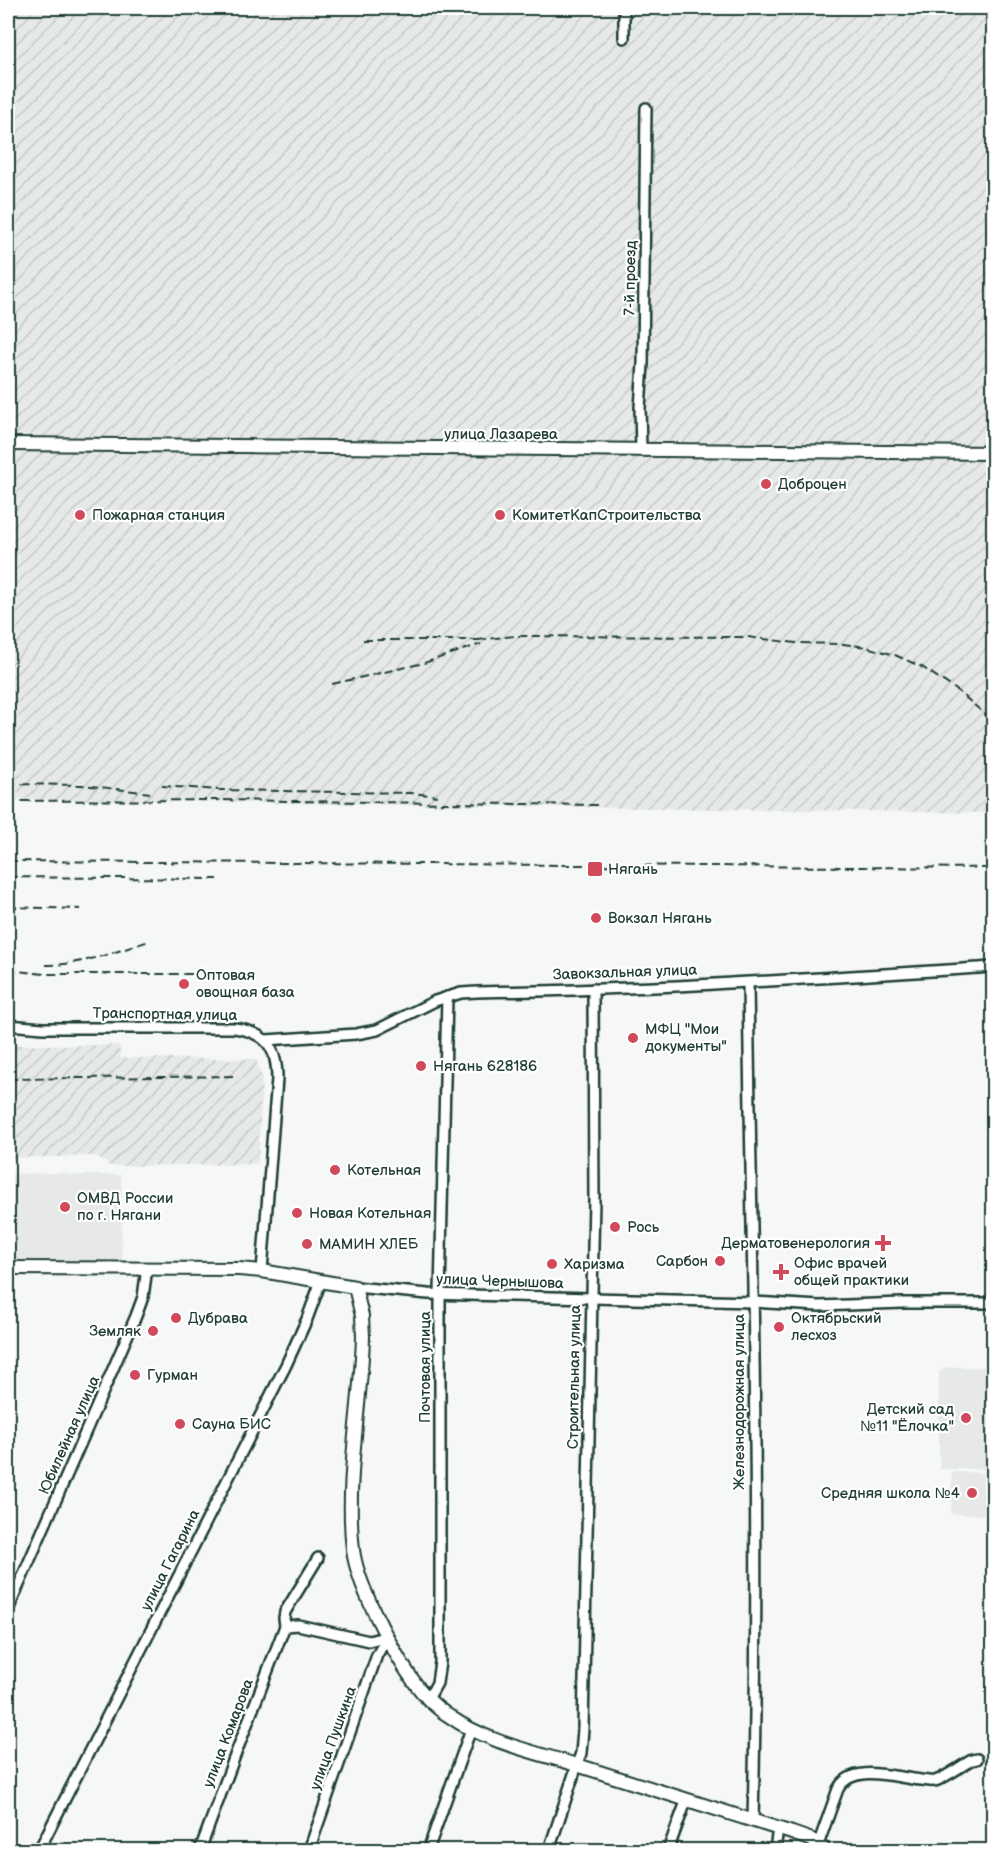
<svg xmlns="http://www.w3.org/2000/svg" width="1001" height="1858" font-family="'Balsamiq Sans',sans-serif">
  <defs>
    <pattern id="industrial-furrows" width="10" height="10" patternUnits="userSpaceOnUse" patternTransform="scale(1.5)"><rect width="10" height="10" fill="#e6e9e8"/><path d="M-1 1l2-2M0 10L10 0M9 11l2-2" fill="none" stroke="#c5c9c8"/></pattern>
  </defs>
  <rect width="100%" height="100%" fill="#f6f7f7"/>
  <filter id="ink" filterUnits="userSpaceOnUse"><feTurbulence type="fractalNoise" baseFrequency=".0167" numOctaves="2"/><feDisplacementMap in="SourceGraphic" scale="12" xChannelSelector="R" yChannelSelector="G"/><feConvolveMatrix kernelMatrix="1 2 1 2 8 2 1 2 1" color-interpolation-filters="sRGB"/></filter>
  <g filter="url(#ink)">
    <!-- built -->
    <g fill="#e6e9e8">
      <polygon points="66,1173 66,1175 121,1175 122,1262 13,1262 13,1235 8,1234 8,1174"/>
      <polygon points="947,1367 993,1367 993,1469 939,1469 939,1372"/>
      <polygon points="952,1472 993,1473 993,1515 951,1514"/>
    </g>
    <!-- industrial -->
    <g fill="url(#industrial-furrows)">
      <polygon points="8,8 993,8 993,813 8,799"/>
      <polygon points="8,1045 119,1045 121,1058 256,1059 262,1078 258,1164 111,1166 95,1156 8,1158"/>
    </g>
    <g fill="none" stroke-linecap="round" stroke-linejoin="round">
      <!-- minor casing -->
      <g stroke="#1f3d34" stroke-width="14">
        <g id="minor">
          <polyline points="624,8 624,38"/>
          <polyline points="641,449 640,408 643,364 646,108"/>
          <path d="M 748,983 C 752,1262 760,1541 753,1820"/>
          <path d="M 8,1025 L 43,1028 L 235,1028 C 267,1033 277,1048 277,1079 L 262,1271"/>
          <path d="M 266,1040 L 356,1034 L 377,1030 L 435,1001 L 461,993 L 477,992 C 649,990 821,978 994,967"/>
          <polyline points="355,1287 428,1294 753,1302 819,1306 903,1303 994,1303"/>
          <polyline points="8,1610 136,1316 143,1297 147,1268"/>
          <polyline points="285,1626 284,1618 285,1612 318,1558"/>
          <polyline points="428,1699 437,1683 440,1662 440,1294 447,997"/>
          <path d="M 818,1845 L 838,1789 C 852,1762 896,1778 921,1780 C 925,1780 931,1782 935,1781 C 943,1779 964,1764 972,1760 L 977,1759"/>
          <polyline points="39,1850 286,1365 307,1319 321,1281"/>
          <polyline points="200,1850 236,1753 285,1626 298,1625 369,1641 388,1636"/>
          <polyline points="309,1850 377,1655 388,1636"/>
          <polyline points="428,1850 471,1729"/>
          <polyline points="549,1850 577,1765 581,1753 583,1729 594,1199 593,989"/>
          <polyline points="668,1850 687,1799"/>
          <polyline points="775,1850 778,1828"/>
        </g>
      </g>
      <!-- major casing -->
      <g stroke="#1f3d34" stroke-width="16">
        <g id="major">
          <polyline points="8,444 994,453"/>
          <path d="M 8,1268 L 239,1269 L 262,1271 L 355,1287 L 362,1316 L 363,1337 C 361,1406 345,1481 353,1550 C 358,1589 401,1670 428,1699 C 434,1705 441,1711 449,1716 C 485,1742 538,1753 580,1766 C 651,1788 721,1811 792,1833 L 812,1840 L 825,1850"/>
        </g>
      </g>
      <!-- minor -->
      <use href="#minor" stroke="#fff" stroke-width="9"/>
      <!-- major -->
      <use href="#major" stroke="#fff" stroke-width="12"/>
      <!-- rail -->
      <g stroke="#1f3d34" stroke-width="2" stroke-dasharray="9 4.5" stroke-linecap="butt">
        <polyline points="363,640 487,640"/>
        <polyline points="478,640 515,636 747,637 796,643 843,644 866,647 895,655 922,667 958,691 994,722"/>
        <polyline points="332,684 424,663 481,644"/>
        <polyline points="8,784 83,785 150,793"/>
        <polyline points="162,786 220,790 411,793 438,796"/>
        <polyline points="8,801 219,800 597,805"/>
        <polyline points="8,861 994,868"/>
        <polyline points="8,877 218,879"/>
        <polyline points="8,907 80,909"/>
        <path d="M 46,965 C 82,965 115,952 149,941"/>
        <polyline points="8,970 44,974 195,974"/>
        <polyline points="8,986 13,988"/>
        <polyline points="8,1079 236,1076"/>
      </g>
    </g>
  </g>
  <!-- markers -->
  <g fill="#d1495b" stroke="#fff" stroke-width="2">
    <circle cx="766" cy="484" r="6"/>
    <circle cx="80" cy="515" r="6"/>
    <circle cx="500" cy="515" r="6"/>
    <rect x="587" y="861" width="16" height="16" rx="3"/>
    <circle cx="596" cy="918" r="6"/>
    <circle cx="184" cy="984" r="6"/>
    <circle cx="633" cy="1038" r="6"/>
    <circle cx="421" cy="1066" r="6"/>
    <circle cx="335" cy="1170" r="6"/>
    <circle cx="65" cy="1207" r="6"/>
    <circle cx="297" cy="1213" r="6"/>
    <circle cx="615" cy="1227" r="6"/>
    <path d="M880 1234h6v6h6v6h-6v6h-6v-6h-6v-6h6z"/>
    <circle cx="307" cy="1244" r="6"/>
    <circle cx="720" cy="1261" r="6"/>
    <circle cx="552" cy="1264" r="6"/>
    <path d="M778 1263h6v6h6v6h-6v6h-6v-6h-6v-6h6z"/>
    <circle cx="176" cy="1318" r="6"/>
    <circle cx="779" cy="1327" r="6"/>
    <circle cx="153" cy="1331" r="6"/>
    <circle cx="135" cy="1375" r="6"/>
    <circle cx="966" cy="1418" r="6"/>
    <circle cx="180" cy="1424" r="6"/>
    <circle cx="972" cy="1493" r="6"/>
  </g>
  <g text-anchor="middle" stroke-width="4.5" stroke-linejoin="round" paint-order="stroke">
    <!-- street labels -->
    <g font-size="15" fill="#1f3d34" stroke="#fff">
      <text transform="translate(630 278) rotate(-89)" y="5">7-й проезд</text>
      <text x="501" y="439">улица Лазарева</text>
      <text transform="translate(625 972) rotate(-2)" y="5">Завокзальная улица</text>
      <text transform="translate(165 1014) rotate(1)" y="5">Транспортная улица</text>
      <text transform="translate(500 1281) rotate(2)" y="5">улица Чернышова</text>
      <text transform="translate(425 1367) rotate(-90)" y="5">Почтовая улица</text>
      <text transform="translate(574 1377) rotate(-89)" y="5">Строительная улица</text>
      <text transform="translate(739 1402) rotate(-90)" y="5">Железнодорожная улица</text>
      <text transform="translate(69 1435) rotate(-66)" y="5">Юбилейная улица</text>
      <text transform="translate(170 1560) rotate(-63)" y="5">улица Гагарина</text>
      <text transform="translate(228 1733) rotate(-69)" y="5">улица Комарова</text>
      <text transform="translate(333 1738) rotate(-70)" y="5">улица Пушкина</text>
    </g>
    <!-- poi labels -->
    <g font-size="15" fill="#1f3d34" stroke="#fff" text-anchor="start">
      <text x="778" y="489">Доброцен</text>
      <text x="92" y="520">Пожарная станция</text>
      <text x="512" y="520">КомитетКапСтроительства</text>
      <text x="608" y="874">Нягань</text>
      <text x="608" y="923">Вокзал Нягань</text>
      <text x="196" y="980">Оптовая<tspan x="196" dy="17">овощная база</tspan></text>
      <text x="645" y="1034">МФЦ "Мои<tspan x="645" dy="17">документы"</tspan></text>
      <text x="433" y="1071">Нягань 628186</text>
      <text x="347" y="1175">Котельная</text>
      <text x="77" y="1203">ОМВД России<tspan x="77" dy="17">по г. Нягани</tspan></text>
      <text x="309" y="1218">Новая Котельная</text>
      <text x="627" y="1232">Рось</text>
      <text x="870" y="1248" text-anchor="end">Дерматовенерология</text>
      <text x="319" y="1249">МАМИН ХЛЕБ</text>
      <text x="708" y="1266" text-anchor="end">Сарбон</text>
      <text x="794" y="1268">Офис врачей<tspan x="794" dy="17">общей практики</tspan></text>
      <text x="564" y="1269">Харизма</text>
      <text x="188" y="1323">Дубрава</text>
      <text x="791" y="1323">Октябрьский<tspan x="791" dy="17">лесхоз</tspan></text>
      <text x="141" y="1336" text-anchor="end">Земляк</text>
      <text x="147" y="1380">Гурман</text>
      <text x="954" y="1414" text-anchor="end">Детский сад<tspan x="954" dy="17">№11 "Ёлочка"</tspan></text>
      <text x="192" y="1429">Сауна БИС</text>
      <text x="960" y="1498" text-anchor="end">Средняя школа №4</text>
    </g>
  </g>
  <!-- margin -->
  <rect width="1001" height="1858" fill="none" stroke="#fff" stroke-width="30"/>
  <rect x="15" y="15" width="971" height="1828" fill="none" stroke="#1f3d34" stroke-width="2" filter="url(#ink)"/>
</svg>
